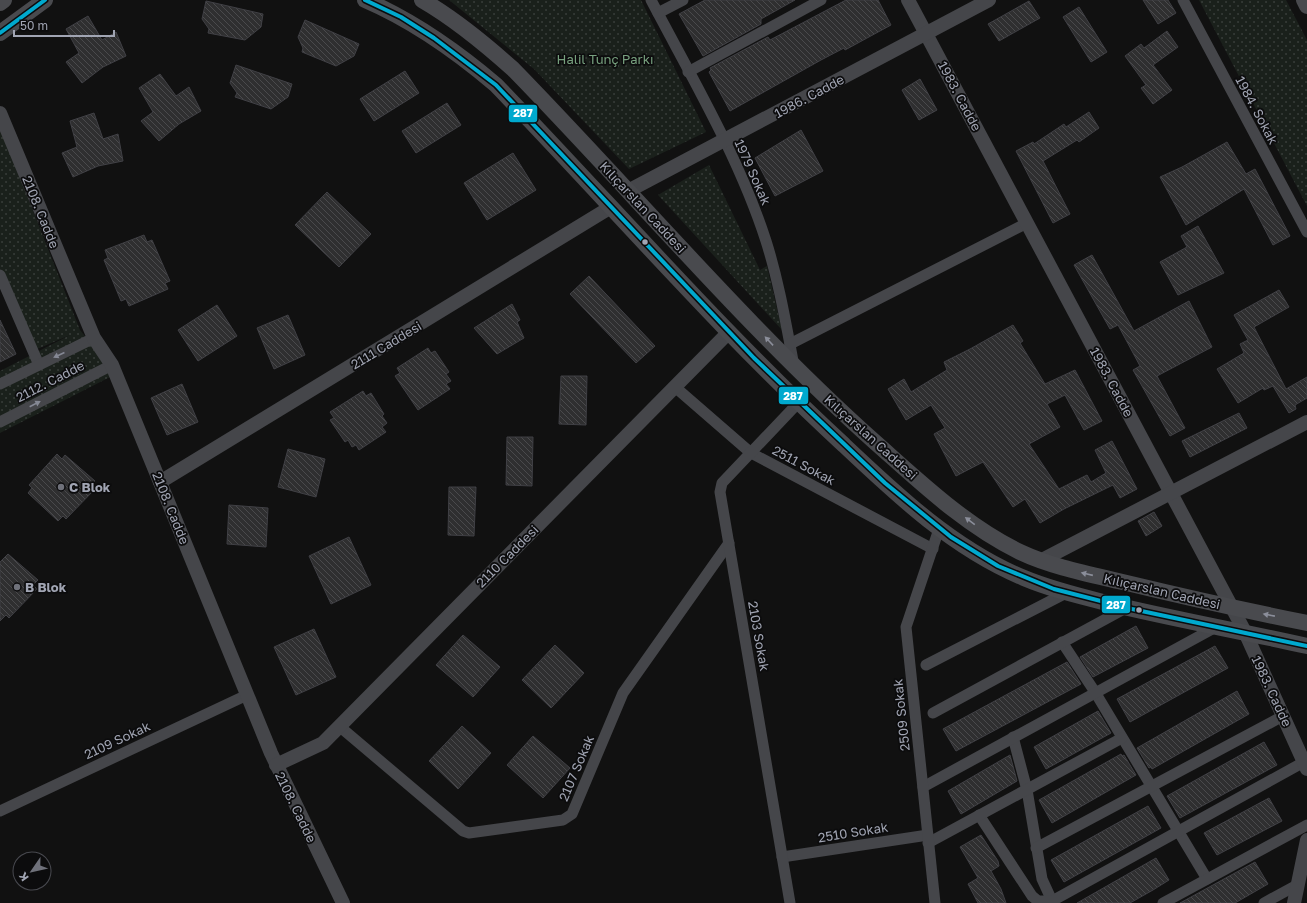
<svg xmlns="http://www.w3.org/2000/svg" width="1307" height="903" font-family="'Golos Text',sans-serif">
  <defs>
    <pattern id="green-dots" width="8" height="8" patternUnits="userSpaceOnUse"><rect width="8" height="8" fill="#1a201b"/><path d="M2 2h.1M6 6h.1" fill="none" stroke="#383d3a" stroke-width="1.8" stroke-linecap="round"/></pattern>
    <pattern id="building-back-hatch" width="6" height="6" patternUnits="userSpaceOnUse"><rect width="6" height="6" fill="#2f2f30"/><path d="M-1 5l2 2M0 0l6 6M5-1l2 2" fill="none" stroke="#4a4a4c"/></pattern>
  </defs>
  <rect width="100%" height="100%" fill="#111"/>
  <!-- green -->
  <g fill="url(#green-dots)">
    <polygon points="449,0 641,0 706,132 629,169 534,69"/>
    <polygon points="1199,0 1286,0 1307,40 1307,206"/>
    <polygon points="0,127 80,330 116,374 0,433 0,371 70,335 35,350 0,270"/>
    <polygon points="709,165 760,270 767,266 782,330 658,195"/>
  </g>
  <!-- building -->
  <g fill="url(#building-back-hatch)" stroke="#404045">
    <polygon points="705,0 795,0 761,19 761,24 703,56 679,14"/>
    <polygon points="846,0 878,0 891,25 845,50 844,48 821,60 730,111 709,72 711,70 710,68 768,37 770,40"/>
    <polygon points="1143,0 1168,0 1176,13 1158,24"/>
    <polygon points="206,1 263,14 261,27 245,40 208,33 209,29 202,19"/>
    <polygon points="1029,1 1040,18 999,41 988,24"/>
    <polygon points="1079,7 1107,52 1091,62 1063,17"/>
    <polygon points="88,16 102,40 116,32 126,56 103,67 82,83 66,62 79,53 66,29"/>
    <polygon points="305,20 359,44 354,56 336,66 302,52 303,48 298,37"/>
    <polygon points="1167,31 1178,47 1153,65 1172,90 1153,104 1141,88 1146,85 1125,56 1141,44 1144,48"/>
    <polygon points="236,65 292,84 288,97 271,109 235,97 237,93 230,83"/>
    <polygon points="405,71 419,93 374,121 360,99"/>
    <polygon points="160,74 176,96 189,87 201,111 179,124 159,141 141,121 153,112 139,88"/>
    <polygon points="920,79 937,110 919,120 902,90"/>
    <polygon points="447,103 461,125 416,153 402,131"/>
    <polygon points="1089,112 1099,128 1079,142 1077,140 1043,161 1070,214 1053,223 1016,151 1033,142 1034,144 1064,124 1066,127"/>
    <polygon points="94,113 103,139 118,134 123,161 98,166 73,177 62,153 77,147 70,121"/>
    <polygon points="801,130 823,171 775,196 755,158"/>
    <polygon points="1227,142 1246,174 1255,169 1290,236 1273,245 1244,189 1186,225 1160,177 1182,167"/>
    <polygon points="513,153 536,190 487,220 464,183"/>
    <polygon points="327,192 371,234 339,267 295,225"/>
    <polygon points="1198,226 1224,273 1178,295 1160,262 1187,247 1181,236"/>
    <polygon points="144,235 147,242 152,240 170,281 165,283 168,289 129,306 126,299 121,301 104,260 108,258 105,250"/>
    <polygon points="1092,255 1134,331 1189,301 1212,347 1157,376 1185,428 1170,436 1133,370 1140,366 1118,325 1110,329 1074,265"/>
    <polygon points="589,276 655,346 636,363 570,294"/>
    <polygon points="1279,290 1289,307 1254,327 1286,389 1307,377 1307,398 1295,405 1296,409 1289,413 1273,386 1264,390 1263,388 1238,403 1217,369 1244,353 1240,344 1248,340 1234,315"/>
    <polygon points="512,304 520,320 517,322 524,338 497,354 474,328"/>
    <polygon points="217,305 237,336 198,361 178,330"/>
    <polygon points="288,315 305,355 274,369 257,328"/>
    <polygon points="0,320 16,354 0,362"/>
    <polygon points="1013,325 1023,341 1020,343 1045,384 1075,370 1102,421 1084,430 1065,395 1047,404 1060,427 1029,444 1059,489 1087,475 1091,482 1106,473 1095,450 1112,441 1137,489 1120,498 1113,485 1064,509 1040,523 1025,499 1013,507 983,462 956,476 934,434 945,428 931,405 906,420 888,389 904,379 911,392 947,370 944,362 970,349"/>
    <polygon points="428,348 431,353 435,351 449,372 446,374 451,381 446,384 450,389 418,410 395,376 400,373 397,368"/>
    <polygon points="561,376 587,376 586,425 559,424"/>
    <polygon points="182,384 198,422 167,435 151,398"/>
    <polygon points="363,391 366,396 371,393 384,414 382,416 387,423 382,427 386,432 359,450 356,445 352,447 348,440 345,442 330,420 334,418 330,412"/>
    <polygon points="1239,413 1247,428 1190,457 1182,441"/>
    <polygon points="507,437 533,437 532,486 506,485"/>
    <polygon points="288,449 325,459 316,497 278,487"/>
    <polygon points="57,454 62,459 65,455 95,481 90,486 94,490 66,519 63,516 58,521 28,493 32,488 29,485"/>
    <polygon points="449,487 476,487 474,536 448,535"/>
    <polygon points="229,505 268,508 266,547 227,544"/>
    <polygon points="1154,512 1162,526 1146,536 1138,521"/>
    <polygon points="349,537 371,585 331,604 309,556"/>
    <polygon points="8,554 38,580 33,585 37,589 9,618 6,615 0,621 0,562"/>
    <polygon points="1136,626 1148,648 1093,677 1080,657"/>
    <polygon points="314,629 336,677 296,695 274,647"/>
    <polygon points="463,635 500,667 473,697 436,665"/>
    <polygon points="555,645 584,673 551,708 522,680"/>
    <polygon points="1215,646 1228,668 1130,722 1117,699"/>
    <polygon points="1067,662 1081,684 956,751 943,729"/>
    <polygon points="1237,691 1249,714 1152,769 1151,767 1149,768 1137,748"/>
    <polygon points="1098,711 1111,733 1046,769 1034,747"/>
    <polygon points="462,726 491,753 458,789 429,761"/>
    <polygon points="533,736 570,768 543,798 507,765"/>
    <polygon points="1264,742 1277,765 1180,818 1167,796"/>
    <polygon points="1121,754 1122,756 1124,755 1136,775 1052,823 1039,800"/>
    <polygon points="1010,755 1017,781 961,814 948,791"/>
    <polygon points="1269,798 1282,821 1217,855 1204,833"/>
    <polygon points="1148,806 1161,828 1064,882 1051,860"/>
    <polygon points="981,835 998,861 999,866 991,871 1001,889 1006,903 978,903 968,884 978,878 960,847"/>
    <polygon points="1156,858 1169,880 1153,890 1130,903 1077,903"/>
    <polygon points="1255,862 1268,884 1235,903 1180,903"/>
  </g>
  <g fill="none" stroke-linecap="round" stroke-linejoin="round">
    <!-- minor -->
    <g stroke="#45464a" stroke-width="11">
      <path d="M 651,0 C 692,78 739,157 766,241 C 779,282 786,324 794,366"/>
      <polyline points="1183,0 1307,232"/>
      <polyline points="658,13 683,0"/>
      <polyline points="688,72 821,0"/>
      <polyline points="0,275 39,365"/>
      <polyline points="790,344 1027,223"/>
      <polyline points="0,384 94,338"/>
      <polyline points="675,387 751,453 933,549"/>
      <polyline points="0,422 112,365"/>
      <polyline points="1062,642 1095,692 1207,879"/>
      <polyline points="926,665 1066,593"/>
      <polyline points="933,713 1126,608"/>
      <polyline points="339,726 463,831 469,833 563,820 572,814 623,693 729,543"/>
      <polyline points="1013,737 1027,790 1042,879 1053,903"/>
      <polyline points="923,787 1216,627"/>
      <polyline points="0,811 247,695"/>
      <polyline points="979,815 1032,896 1038,901 1052,901 1304,762"/>
      <polyline points="928,843 1122,738"/>
      <polyline points="1036,848 1283,716"/>
      <polyline points="782,857 928,835"/>
      <polyline points="790,903 720,492 722,483 798,403"/>
      <polyline points="935,903 906,627 939,529"/>
      <polyline points="1163,903 1307,825"/>
      <polyline points="1264,903 1297,885"/>
    </g>
    <!-- tertiary -->
    <g stroke="#45464a" stroke-width="14">
      <polyline points="908,0 1245,632 1307,769"/>
      <polyline points="0,113 94,338 112,365 271,753 343,903"/>
      <polyline points="628,191 989,0"/>
      <polyline points="160,482 611,207"/>
      <polyline points="1042,560 1307,422"/>
      <polyline points="276,765 323,743 728,333"/>
      <polyline points="1294,903 1307,840"/>
    </g>
    <!-- secondary -->
    <g stroke="#494a4e" stroke-width="16">
      <path d="M 365,0 C 414,21 456,51 496,85 C 612,205 721,332 844,445 C 898,496 954,549 1024,578 C 1050,589 1079,596 1107,603 C 1173,619 1240,631 1307,646"/>
      <path d="M 422,0 C 455,19 484,43 513,69 C 634,193 746,327 876,443 C 920,482 966,526 1020,552 C 1054,568 1094,575 1131,584 C 1189,598 1248,611 1307,623"/>
      <polyline points="1304,0 1307,6"/>
      <polyline points="0,3 4,0"/>
      <polyline points="0,33 45,0"/>
    </g>
    <!-- bus-1 casing -->
    <g stroke="#0c0c0d" stroke-width="7">
      <g id="bus-1">
        <polyline points="365,0 401,17 434,38 496,85 754,358 885,483 951,537 998,566 1054,589 1132,609 1307,646"/>
        <polyline points="0,33 45,0"/>
      </g>
    </g>
    <!-- bus-1 -->
    <use href="#bus-1" stroke="#00a9ce" stroke-width="4"/>
  </g>
  <!-- one-way arrows -->
  <defs><path id="oneway-solid" d="M-6-.8H1V-3.2L6.5 0L1 3.2V.8H-6Z"/></defs>
  <g fill="#8b8e9a">
    <use href="#oneway-solid" transform="translate(769 341) rotate(-133)"/>
    <use href="#oneway-solid" transform="translate(970 521) rotate(-143)"/>
    <use href="#oneway-solid" transform="translate(1087 574) rotate(-167)"/>
    <use href="#oneway-solid" transform="translate(1269 615) rotate(-169)"/>
  </g>
  <g fill="#858894">
    <use href="#oneway-solid" transform="translate(59 355) rotate(155)"/>
    <use href="#oneway-solid" transform="translate(35 404) rotate(-27)"/>
  </g>
  <!-- markers -->
  <g fill="#a1a5b3" stroke="#0c0c0d" stroke-width="1.5">
    <circle cx="645" cy="242" r="3.5"/>
    <circle cx="1139" cy="610" r="3.5"/>
  </g>
  <g fill="#6f717a" stroke="#0c0c0d" stroke-width="1.5">
    <circle cx="61" cy="487" r="4"/>
    <circle cx="17" cy="587" r="4"/>
  </g>
  <g text-anchor="middle" stroke-width="3.5" stroke-linejoin="round" paint-order="stroke">
    <!-- park labels -->
    <g font-size="13" fill="#77a07e" stroke="#0c0c0d">
      <text x="605" y="64">Halil Tunç Parkı</text>
    </g>
    <!-- street labels -->
    <g font-size="13" fill="#a1a5b3" stroke="#0c0c0d">
      <text transform="translate(809 96) rotate(-28)" y="5">1986. Cadde</text>
      <text transform="translate(960 96) rotate(62)" y="5">1983. Cadde</text>
      <text transform="translate(1257 110) rotate(62)" y="5">1984. Sokak</text>
      <text transform="translate(753 172) rotate(66)" y="5">1979 Sokak</text>
      <text transform="translate(643 207) rotate(47)" y="5">Kılıçarslan Caddesi</text>
      <text transform="translate(41 212) rotate(68)" y="5">2108. Cadde</text>
      <text transform="translate(386 345) rotate(-31)" y="5">2111 Caddesi</text>
      <text transform="translate(50 381) rotate(-27)" y="5">2112. Cadde</text>
      <text transform="translate(1112 382) rotate(62)" y="5">1983. Cadde</text>
      <text transform="translate(871 437) rotate(42)" y="5">Kılıçarslan Caddesi</text>
      <text transform="translate(804 465) rotate(28)" y="5">2511 Sokak</text>
      <text transform="translate(171 508) rotate(68)" y="5">2108. Cadde</text>
      <text transform="translate(507 556) rotate(-45)" y="5">2110 Caddesi</text>
      <text transform="translate(1162 591) rotate(13)" y="5">Kılıçarslan Caddesi</text>
      <text transform="translate(759 636) rotate(80)" y="5">2103 Sokak</text>
      <text transform="translate(1272 691) rotate(65)" y="5">1983. Cadde</text>
      <text transform="translate(901 715) rotate(-96)" y="5">2509 Sokak</text>
      <text transform="translate(117 740) rotate(-25)" y="5">2109 Sokak</text>
      <text transform="translate(576 768) rotate(-67)" y="5">2107 Sokak</text>
      <text transform="translate(296 807) rotate(64)" y="5">2108. Cadde</text>
      <text transform="translate(853 832) rotate(-9)" y="5">2510 Sokak</text>
    </g>
    <!-- poi labels -->
    <g font-size="13" font-weight="bold" fill="#a1a5b3" stroke="#0c0c0d" text-anchor="start">
      <text x="69" y="492">C Blok</text>
      <text x="25" y="592">B Blok</text>
    </g>
  </g>
  <g stroke="#0c0c0d" stroke-width="1.5">
    <rect x="508" y="104" width="30" height="19" rx="4" fill="#00a9ce"/>
    <rect x="778" y="386" width="31" height="19" rx="4" fill="#00a9ce"/>
    <rect x="1101" y="595" width="30" height="19" rx="4" fill="#00a9ce"/>
  </g>
  <g font-size="11" text-anchor="middle" font-weight="bold" fill="#fff">
    <text x="523" y="117">287</text>
    <text x="793" y="400">287</text>
    <text x="1116" y="609">287</text>
  </g>
  <!-- north arrow -->
  <g transform="translate(32 871) rotate(236)"><circle r="19" fill="#0c0c0d" stroke="#48494f"/>
  <path d="M0-3L7 15L0 10L-7 15Z" fill="#6f717a"/>
  <text y="-6" font-size="11" font-weight="bold" text-anchor="middle" fill="#a1a5b3">K</text>
  </g>
  <!-- scale -->
  <path d="M14 30v6h100v-6" fill="none" stroke="#a1a5b3" stroke-width="2"/>
  <text x="20" y="30" font-size="12" fill="#a1a5b3" stroke="#0c0c0d" stroke-width="3" paint-order="stroke">50 m</text>
</svg>
